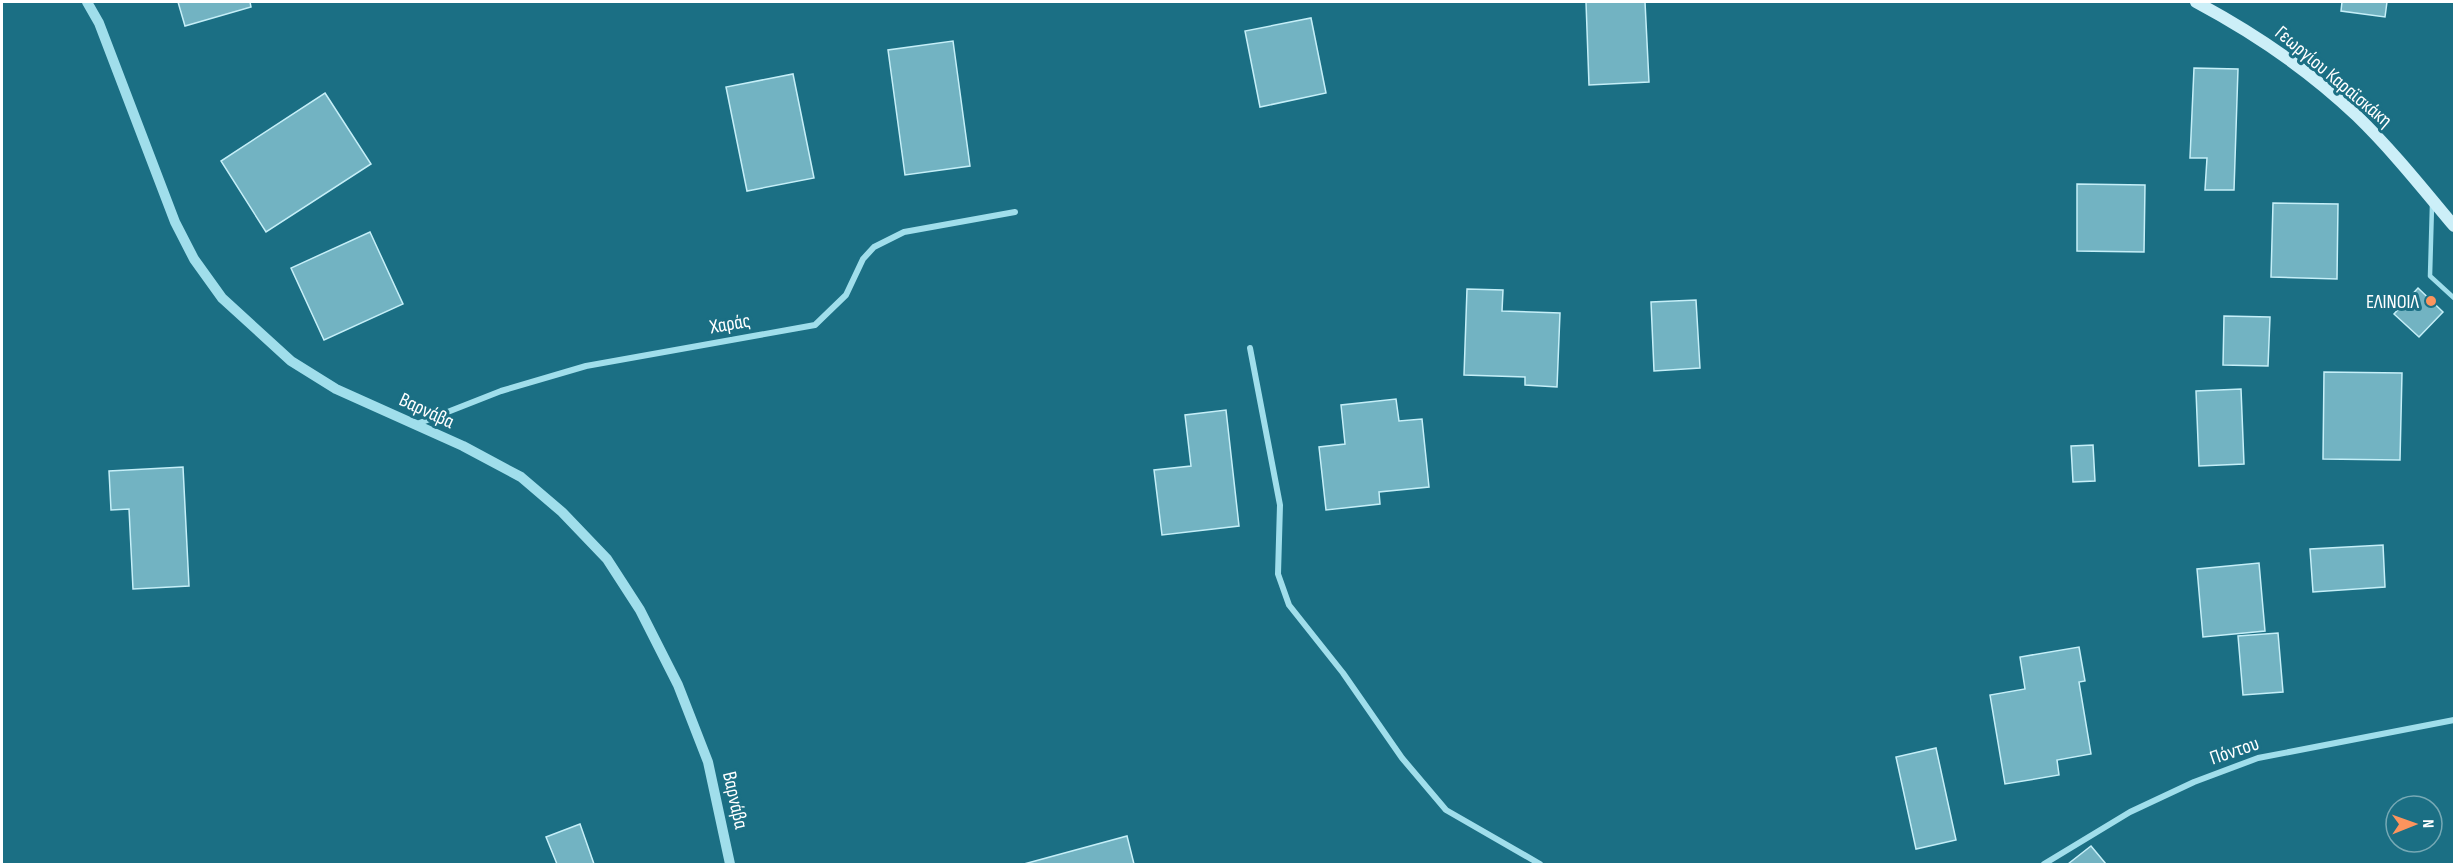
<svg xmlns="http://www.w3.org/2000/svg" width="2456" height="866" font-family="'Sofia Sans Condensed',sans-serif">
  <rect width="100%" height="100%" fill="#1b6f84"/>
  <!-- building -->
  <g fill="#72b3c2" stroke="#c5eff8" stroke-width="1.5">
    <polygon points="178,2 250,2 251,7 185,26"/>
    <polygon points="1586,2 1645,2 1649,82 1589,85"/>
    <polygon points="2342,2 2387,2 2385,17 2341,11"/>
    <polygon points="1311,18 1326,93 1260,107 1245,31"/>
    <polygon points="953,41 970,166 905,175 888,50"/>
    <polygon points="2194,68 2238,69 2234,190 2205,190 2207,158 2190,158"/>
    <polygon points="793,74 814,178 747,191 726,87"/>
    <polygon points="325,93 371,164 266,232 221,161"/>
    <polygon points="2077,184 2145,185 2144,252 2077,251"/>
    <polygon points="2273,203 2338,204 2337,279 2271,277"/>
    <polygon points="370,232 403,304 324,340 291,268"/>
    <polygon points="2418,288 2443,312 2419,337 2394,314"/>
    <polygon points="1467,289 1503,290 1502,311 1560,313 1557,387 1525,385 1525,377 1464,375"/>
    <polygon points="1696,300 1700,368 1654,371 1651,302"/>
    <polygon points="2224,316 2270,317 2268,366 2223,365"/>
    <polygon points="2324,372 2402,373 2400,460 2323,459"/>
    <polygon points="2241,389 2244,464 2199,466 2196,391"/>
    <polygon points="1396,399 1399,421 1422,419 1429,487 1379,492 1380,504 1326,510 1319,447 1345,444 1341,405"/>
    <polygon points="1226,410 1239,526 1162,535 1154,470 1191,466 1185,415"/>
    <polygon points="2093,445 2095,481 2073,482 2071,446"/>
    <polygon points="183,467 189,586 133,589 129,509 111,510 109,471"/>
    <polygon points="2383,545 2385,587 2313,592 2310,549"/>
    <polygon points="2259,563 2265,631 2203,637 2197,569"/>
    <polygon points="2278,633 2283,692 2243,695 2238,636"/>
    <polygon points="2079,647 2085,681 2079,682 2091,754 2057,760 2059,775 2005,784 1990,695 2025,689 2020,657"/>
    <polygon points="1936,748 1956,840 1916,849 1896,757"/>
    <polygon points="580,824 594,864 557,864 546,837"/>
    <polygon points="1127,836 1134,864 1024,864"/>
    <polygon points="2091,846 2106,864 2068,864"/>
  </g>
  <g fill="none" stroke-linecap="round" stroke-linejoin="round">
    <!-- service -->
    <polyline stroke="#a0deeb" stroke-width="4.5" points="2432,205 2430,276 2454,298"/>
    <!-- minor -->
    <g stroke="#a0deeb" stroke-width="6">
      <polyline points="1250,348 1280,505 1278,574 1289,605 1343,673 1402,758 1446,810 1540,864"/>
      <polyline points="417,424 501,391 586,366 815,325 846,295 863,259 874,247 904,232 1015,212"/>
      <polyline points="2044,864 2130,812 2194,782 2258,758 2454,720"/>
    </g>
    <!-- tertiary -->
    <polyline stroke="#a0deeb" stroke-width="10" points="87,2 99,23 175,222 194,259 222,298 291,361 336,389 463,446 521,477 562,512 607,559 640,610 678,685 708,762 730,864"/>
    <!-- secondary -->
    <path stroke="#cceff8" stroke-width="12" d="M 2196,2 C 2254,33 2310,71 2357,116 C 2392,150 2423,189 2454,226"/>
  </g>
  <!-- markers -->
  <circle fill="#fd945d" stroke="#1b6f84" stroke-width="2" cx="2431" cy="301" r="6"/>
  <g text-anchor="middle" stroke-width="6" stroke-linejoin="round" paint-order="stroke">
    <!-- street labels -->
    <g font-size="20" fill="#fff" stroke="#1b6f84">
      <text transform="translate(2334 76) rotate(40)" y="7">Γεωργίου Καραϊσκάκη</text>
      <text transform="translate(730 323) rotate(-10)" y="7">Χαράς</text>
      <text transform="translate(427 410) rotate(25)" y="7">Βαρνάβα</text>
      <text transform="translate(2234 750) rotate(-19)" y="7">Πόντου</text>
      <text transform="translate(736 800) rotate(77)" y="7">Βαρνάβα</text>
    </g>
    <!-- poi labels -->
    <g font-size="20" fill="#fff" stroke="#1b6f84" text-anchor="end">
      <text x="2419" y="308">ΕΛΙΝΟΙΛ</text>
    </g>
  </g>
  <!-- border -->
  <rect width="2456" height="866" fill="none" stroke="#ffffff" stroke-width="6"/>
  <!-- north arrow -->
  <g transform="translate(2414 824) rotate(89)"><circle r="28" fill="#1b6f84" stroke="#76a9b5" stroke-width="1.5"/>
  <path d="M0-4.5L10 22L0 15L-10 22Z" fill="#fd945d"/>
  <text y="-9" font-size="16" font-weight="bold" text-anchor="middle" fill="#ffffff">N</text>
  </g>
</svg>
